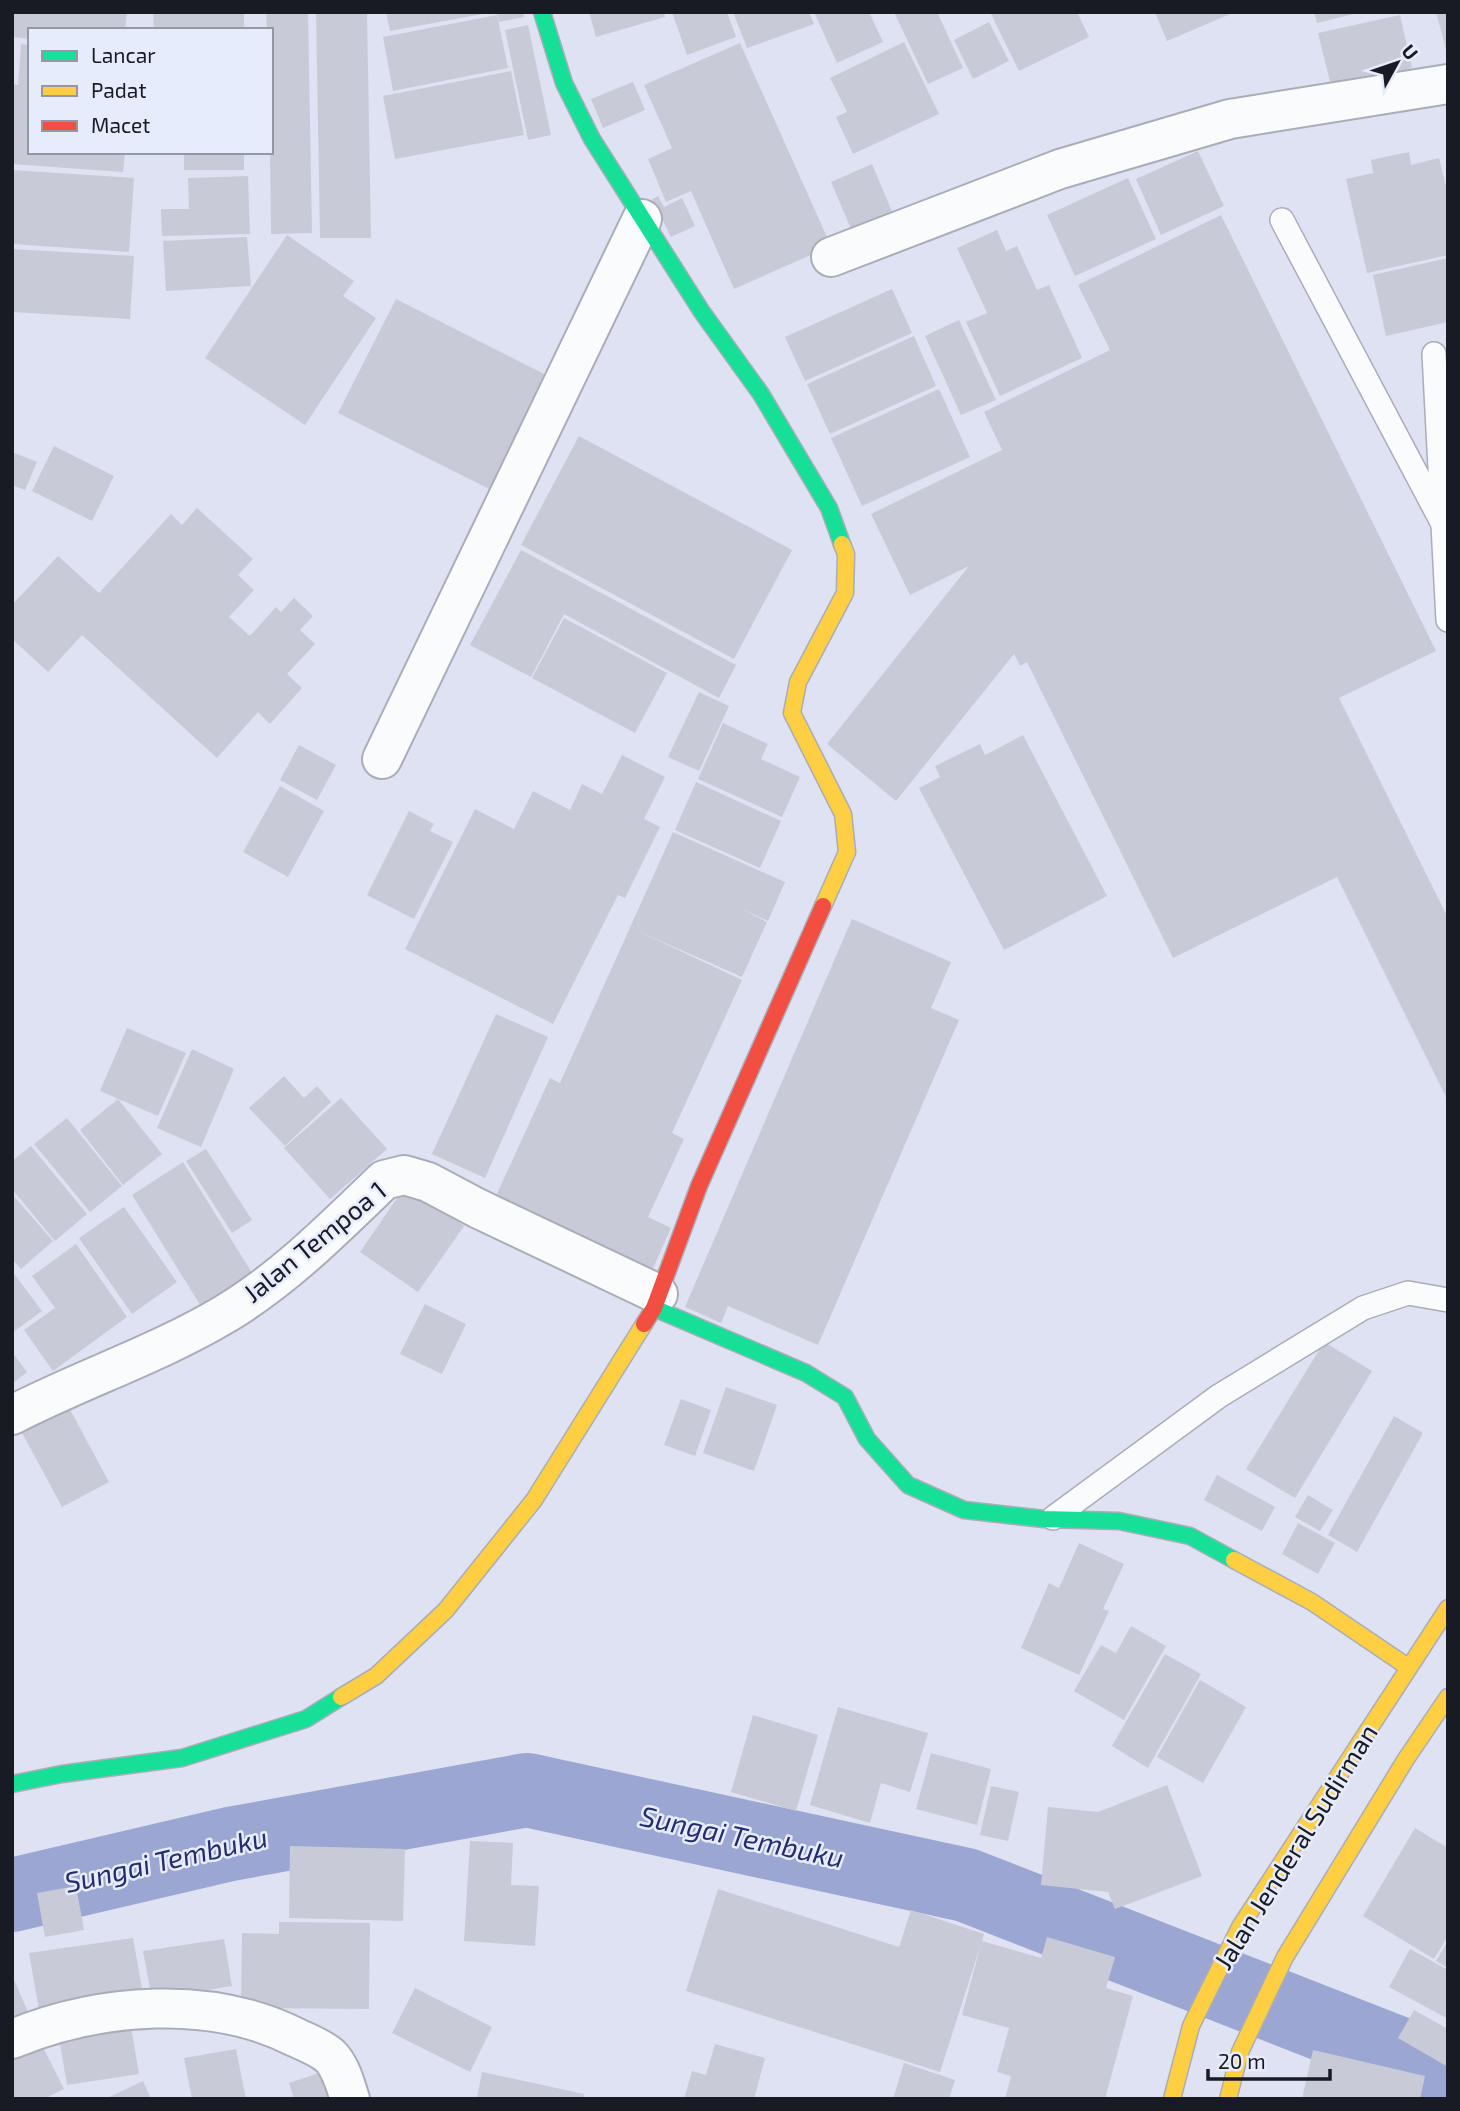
<svg xmlns="http://www.w3.org/2000/svg" width="1460" height="2111" font-family="'Exo 2',sans-serif">
  <rect width="100%" height="100%" fill="#dee2f2"/>
  <g fill="none" stroke-linecap="round" stroke-linejoin="round">
    <!-- river -->
    <polyline stroke="#9ca6d2" stroke-width="74" points="12,1895 230,1844 527,1790 966,1885 1448,2073"/>
  </g>
  <!-- building -->
  <g fill="#c8cbd7">
    <polygon points="12,12 127,12 125,30 30,30 30,39 12,37"/>
    <polygon points="153,12 244,12 244,27 154,29"/>
    <polygon points="266,12 308,12 312,233 271,234 270,152 271,30 267,30"/>
    <polygon points="316,12 367,12 371,238 320,238"/>
    <polygon points="386,12 483,12 483,14 390,31"/>
    <polygon points="497,12 523,12 524,17 499,22"/>
    <polygon points="589,12 664,12 665,17 596,37"/>
    <polygon points="672,12 727,12 736,37 687,55"/>
    <polygon points="733,12 809,12 814,24 747,48"/>
    <polygon points="814,12 869,12 883,42 837,63"/>
    <polygon points="894,12 937,12 963,68 928,84"/>
    <polygon points="990,12 1077,12 1089,37 1019,71"/>
    <polygon points="1155,12 1235,12 1167,41"/>
    <polygon points="1314,12 1358,12 1358,13 1317,23"/>
    <polygon points="1436,12 1448,12 1448,53 1447,53"/>
    <polygon points="497,15 508,68 393,91 383,37"/>
    <polygon points="1400,15 1412,68 1331,86 1318,33"/>
    <polygon points="989,22 1009,61 973,79 954,40"/>
    <polygon points="528,25 551,135 528,140 505,30"/>
    <polygon points="904,42 939,114 853,154 836,117 847,112 830,78"/>
    <polygon points="740,43 831,246 734,289 691,191 666,202 648,159 672,148 644,85"/>
    <polygon points="21,44 30,45 30,152 125,152 123,172 12,164 12,84 18,85"/>
    <polygon points="511,71 524,135 395,159 383,96"/>
    <polygon points="633,82 645,110 603,128 591,99"/>
    <polygon points="1198,151 1224,206 1161,235 1136,179"/>
    <rect x="184" y="152" width="60" height="18"/>
    <polygon points="1409,152 1411,165 1439,158 1448,194 1448,255 1367,273 1346,179 1373,173 1371,160"/>
    <polygon points="872,164 898,226 857,243 831,182"/>
    <polygon points="12,170 134,178 129,252 12,244"/>
    <polygon points="248,176 250,234 162,236 161,209 189,209 188,178"/>
    <polygon points="1128,178 1156,239 1075,276 1047,215"/>
    <polygon points="658,196 664,207 682,198 695,226 671,237 652,199"/>
    <polygon points="1221,215 1436,651 1339,698 1448,918 1448,1101 1337,877 1173,958 1027,662 1020,666 1014,654 896,801 827,744 969,566 910,595 871,514 1002,450 984,412 1110,350 1078,285"/>
    <polygon points="997,230 1006,251 1017,246 1037,290 1049,285 1082,358 1000,396 966,322 987,313 957,248"/>
    <polygon points="287,235 354,281 343,296 376,318 305,425 205,358"/>
    <polygon points="247,237 251,286 166,291 163,241"/>
    <polygon points="12,249 134,256 130,319 12,312"/>
    <polygon points="1448,258 1448,322 1386,336 1373,275"/>
    <polygon points="892,289 912,333 805,381 785,337"/>
    <polygon points="396,299 562,383 505,497 338,413"/>
    <polygon points="959,320 996,400 961,415 925,336"/>
    <polygon points="914,336 936,386 830,434 807,384"/>
    <polygon points="939,389 970,457 862,506 831,438"/>
    <polygon points="579,436 792,550 734,659 521,545"/>
    <polygon points="54,446 114,476 92,521 32,491"/>
    <polygon points="12,452 37,462 25,490 12,485"/>
    <polygon points="197,508 253,559 238,575 254,590 229,617 250,636 276,607 281,612 294,598 313,616 300,630 315,644 287,674 302,688 270,724 258,712 217,758 82,635 48,672 12,639 12,605 58,556 99,593 171,514 182,525"/>
    <polygon points="521,550 736,665 719,698 564,614 531,677 470,645"/>
    <polygon points="564,618 667,673 635,733 532,678"/>
    <polygon points="699,692 729,706 699,771 668,757"/>
    <polygon points="723,723 768,744 761,759 800,777 782,817 698,779"/>
    <polygon points="1023,735 1107,896 1004,950 919,788 940,777 935,766 980,744 985,755"/>
    <polygon points="299,745 336,765 317,800 280,780"/>
    <polygon points="622,755 665,777 644,819 660,827 625,898 618,895 553,1024 405,949 475,809 514,829 533,791 570,810 582,784 602,794"/>
    <polygon points="696,782 781,821 760,868 675,830"/>
    <polygon points="280,786 324,811 288,877 243,852"/>
    <polygon points="409,811 434,824 430,831 453,842 414,919 367,895"/>
    <polygon points="673,832 785,882 768,921 740,908 767,922 742,977 638,931 742,980 672,1133 684,1139 648,1217 671,1228 647,1282 490,1209 550,1078 560,1083"/>
    <polygon points="852,919 951,962 931,1008 959,1020 818,1345 728,1306 721,1323 685,1307"/>
    <polygon points="496,1014 548,1037 485,1178 432,1154"/>
    <polygon points="127,1028 186,1053 158,1116 100,1091"/>
    <polygon points="192,1049 234,1069 201,1147 157,1128"/>
    <polygon points="284,1076 304,1098 317,1086 331,1102 285,1146 249,1108"/>
    <polygon points="341,1098 387,1149 330,1199 284,1148"/>
    <polygon points="118,1099 162,1154 123,1185 80,1130"/>
    <polygon points="67,1118 122,1186 90,1212 34,1144"/>
    <polygon points="31,1146 87,1214 55,1241 12,1189 12,1161"/>
    <polygon points="206,1149 252,1220 232,1233 186,1161"/>
    <polygon points="183,1162 259,1284 207,1316 132,1195"/>
    <polygon points="406,1185 464,1226 418,1292 360,1252"/>
    <polygon points="12,1194 53,1241 21,1269 12,1259"/>
    <polygon points="124,1207 177,1282 132,1314 79,1238"/>
    <polygon points="76,1244 127,1317 53,1371 24,1330 55,1308 32,1276"/>
    <polygon points="12,1271 42,1311 12,1333"/>
    <polygon points="425,1304 466,1324 442,1374 400,1354"/>
    <polygon points="1324,1342 1372,1371 1295,1498 1246,1469"/>
    <polygon points="12,1352 27,1372 12,1384"/>
    <polygon points="726,1387 777,1405 754,1471 703,1453"/>
    <polygon points="681,1399 711,1410 695,1456 664,1445"/>
    <polygon points="67,1404 109,1482 62,1507 20,1429"/>
    <polygon points="1394,1416 1423,1433 1357,1552 1328,1535"/>
    <polygon points="1217,1475 1275,1507 1262,1531 1204,1500"/>
    <polygon points="1308,1495 1333,1510 1320,1531 1295,1517"/>
    <polygon points="1298,1523 1335,1543 1318,1574 1282,1554"/>
    <polygon points="1079,1543 1124,1564 1103,1609 1109,1611 1079,1675 1021,1648 1049,1583 1059,1588"/>
    <polygon points="1131,1626 1166,1646 1124,1720 1074,1691 1101,1645 1116,1653"/>
    <polygon points="1165,1654 1201,1674 1148,1768 1112,1746"/>
    <polygon points="1200,1680 1246,1707 1203,1783 1157,1757"/>
    <polygon points="838,1707 928,1733 910,1792 881,1783 870,1823 810,1805"/>
    <polygon points="753,1715 818,1735 796,1811 731,1792"/>
    <polygon points="931,1753 991,1769 977,1825 916,1809"/>
    <polygon points="1167,1785 1202,1876 1115,1909 1108,1892 1041,1885 1048,1807 1098,1812"/>
    <polygon points="991,1786 1019,1792 1008,1841 980,1835"/>
    <polygon points="1415,1828 1448,1848 1448,1936 1434,1959 1363,1916"/>
    <polygon points="470,1841 513,1843 511,1885 539,1886 535,1946 464,1941"/>
    <polygon points="290,1846 405,1849 403,1921 289,1918"/>
    <polygon points="76,1886 84,1930 45,1937 37,1893"/>
    <polygon points="718,1889 899,1947 911,1910 984,1934 982,1941 1041,1958 1047,1937 1115,1957 1106,1988 1133,1996 1105,2099 1005,2099 1011,2076 997,2072 1009,2028 962,2015 981,1944 940,2072 686,1991"/>
    <polygon points="279,1922 370,1923 369,2009 241,2008 242,1933 279,1934"/>
    <polygon points="133,1938 143,1994 39,2010 29,1953"/>
    <polygon points="224,1939 232,1986 152,1999 143,1951"/>
    <polygon points="1448,1941 1448,1968 1436,1961"/>
    <polygon points="1410,1949 1448,1970 1448,2019 1389,1987"/>
    <polygon points="12,1975 30,2017 12,2025"/>
    <polygon points="415,1988 492,2027 470,2072 392,2033"/>
    <polygon points="1414,2010 1448,2029 1448,2067 1398,2038"/>
    <polygon points="131,2027 139,2074 67,2085 59,2038"/>
    <polygon points="37,2035 64,2089 44,2099 12,2099 12,2047"/>
    <polygon points="715,2044 765,2058 754,2099 684,2099 692,2071 706,2075"/>
    <polygon points="236,2049 246,2099 192,2099 184,2058"/>
    <polygon points="1313,2050 1425,2076 1420,2099 1302,2099"/>
    <polygon points="904,2063 955,2080 949,2099 893,2099"/>
    <polygon points="334,2068 344,2099 294,2099 289,2083"/>
    <polygon points="482,2072 584,2094 583,2099 477,2098"/>
    <polygon points="143,2081 151,2099 105,2099"/>
  </g>
  <g fill="none" stroke-linecap="round" stroke-linejoin="round">
    <!-- lane casing -->
    <g stroke="#aaadb9" stroke-width="26">
      <g id="lane">
        <polyline points="1282,220 1443,524"/>
        <polyline points="1434,354 1448,620"/>
        <polyline points="1053,1518 1219,1396 1363,1308 1408,1293 1448,1300"/>
      </g>
    </g>
    <!-- street casing -->
    <g stroke="#aaadb9" stroke-width="42">
      <g id="street">
        <polyline points="831,257 1060,169 1230,119 1448,84"/>
        <polyline points="382,759 642,219"/>
        <path d="M 12,1415 C 82,1379 158,1354 225,1314 C 285,1278 334,1228 384,1180 L 404,1175 L 428,1182 L 477,1208 L 658,1294"/>
        <path d="M 12,2039 C 100,2003 211,1994 297,2038 C 308,2043 321,2048 330,2056 C 341,2067 345,2084 350,2099"/>
      </g>
    </g>
    <!-- fast casing -->
    <g stroke="#aaadb9" stroke-width="19">
      <g id="fast">
        <polyline points="542,12 564,83 592,139 702,312 761,394 829,508 842,544"/>
        <polyline points="654,1308 806,1373 845,1397 867,1439 908,1485 964,1510 1044,1519 1119,1521 1190,1536 1234,1560"/>
        <polyline points="12,1784 62,1774 182,1758 306,1719 341,1697"/>
      </g>
    </g>
    <!-- slow casing -->
    <g stroke="#aaadb9" stroke-width="19">
      <g id="slow">
        <polyline points="823,906 847,852 843,814 792,713 798,682 845,593 846,554 842,544"/>
        <polyline points="1234,1560 1312,1602 1408,1667"/>
        <polyline points="341,1697 376,1676 446,1610 534,1500 644,1324"/>
        <polyline points="1172,2099 1191,2026 1240,1927 1448,1608"/>
        <polyline points="1228,2099 1240,2052 1285,1957 1406,1759 1448,1697"/>
      </g>
    </g>
    <!-- jam casing -->
    <g stroke="#aaadb9" stroke-width="19">
      <polyline id="jam" points="644,1324 654,1308 699,1186 823,906"/>
    </g>
    <!-- lane -->
    <use href="#lane" stroke="#fafbfd" stroke-width="23"/>
    <!-- street -->
    <use href="#street" stroke="#fafbfd" stroke-width="38"/>
    <!-- fast -->
    <use href="#fast" stroke="#16e098" stroke-width="16"/>
    <!-- slow -->
    <use href="#slow" stroke="#ffcf43" stroke-width="16"/>
    <!-- jam -->
    <use href="#jam" stroke="#f24e42" stroke-width="16"/>
  </g>
  <g text-anchor="middle" stroke-width="5" stroke-linejoin="round" paint-order="stroke">
    <!-- street labels -->
    <g font-size="26" fill="#181a24" stroke="#e7ecfd">
      <text transform="translate(315 1242) rotate(-39)" y="9">Jalan Tempoa 1</text>
      <text transform="translate(1296 1847) rotate(-58)" y="9">Jalan Jenderal Sudirman</text>
    </g>
    <!-- water labels -->
    <g font-size="28" font-style="italic" fill="#252d6f" stroke="#e7ecfd">
      <text transform="translate(742 1837) rotate(12)" y="10">Sungai Tembuku</text>
      <text transform="translate(166 1860) rotate(-13)" y="10">Sungai Tembuku</text>
    </g>
  </g>
  <!-- border -->
  <rect width="1460" height="2111" fill="none" stroke="#181a24" stroke-width="28"/>
  <!-- legend -->
  <rect x="28" y="28" width="245" height="126" fill="#e7ecfd" stroke="#9498a6" stroke-width="2"/>
  <rect x="42" y="51" width="35" height="10" fill="#16e098" stroke="#9498a6" stroke-width="2"/>
  <text x="91" y="63" font-size="21" fill="#181a24">Lancar</text>
  <rect x="42" y="86" width="35" height="10" fill="#ffcf43" stroke="#9498a6" stroke-width="2"/>
  <text x="91" y="98" font-size="21" fill="#181a24">Padat</text>
  <rect x="42" y="121" width="35" height="10" fill="#f24e42" stroke="#9498a6" stroke-width="2"/>
  <text x="91" y="133" font-size="21" fill="#181a24">Macet</text>
  <!-- north arrow -->
  <g transform="translate(1397 63) rotate(50)" stroke="#e7ecfd" stroke-width="5" paint-order="stroke">
  <path d="M0-5L12 26L0 18L-12 26Z" fill="#181a24"/>
  <text y="-10" font-size="19" font-weight="bold" text-anchor="middle" fill="#181a24">U</text>
  </g>
  <!-- scale -->
  <path d="M1208 2069v10h122v-10" fill="none" stroke="#181a24" stroke-width="3.5"/>
  <text x="1218" y="2069" font-size="21" fill="#181a24" stroke="#e7ecfd" stroke-width="5" paint-order="stroke">20 m</text>
</svg>
